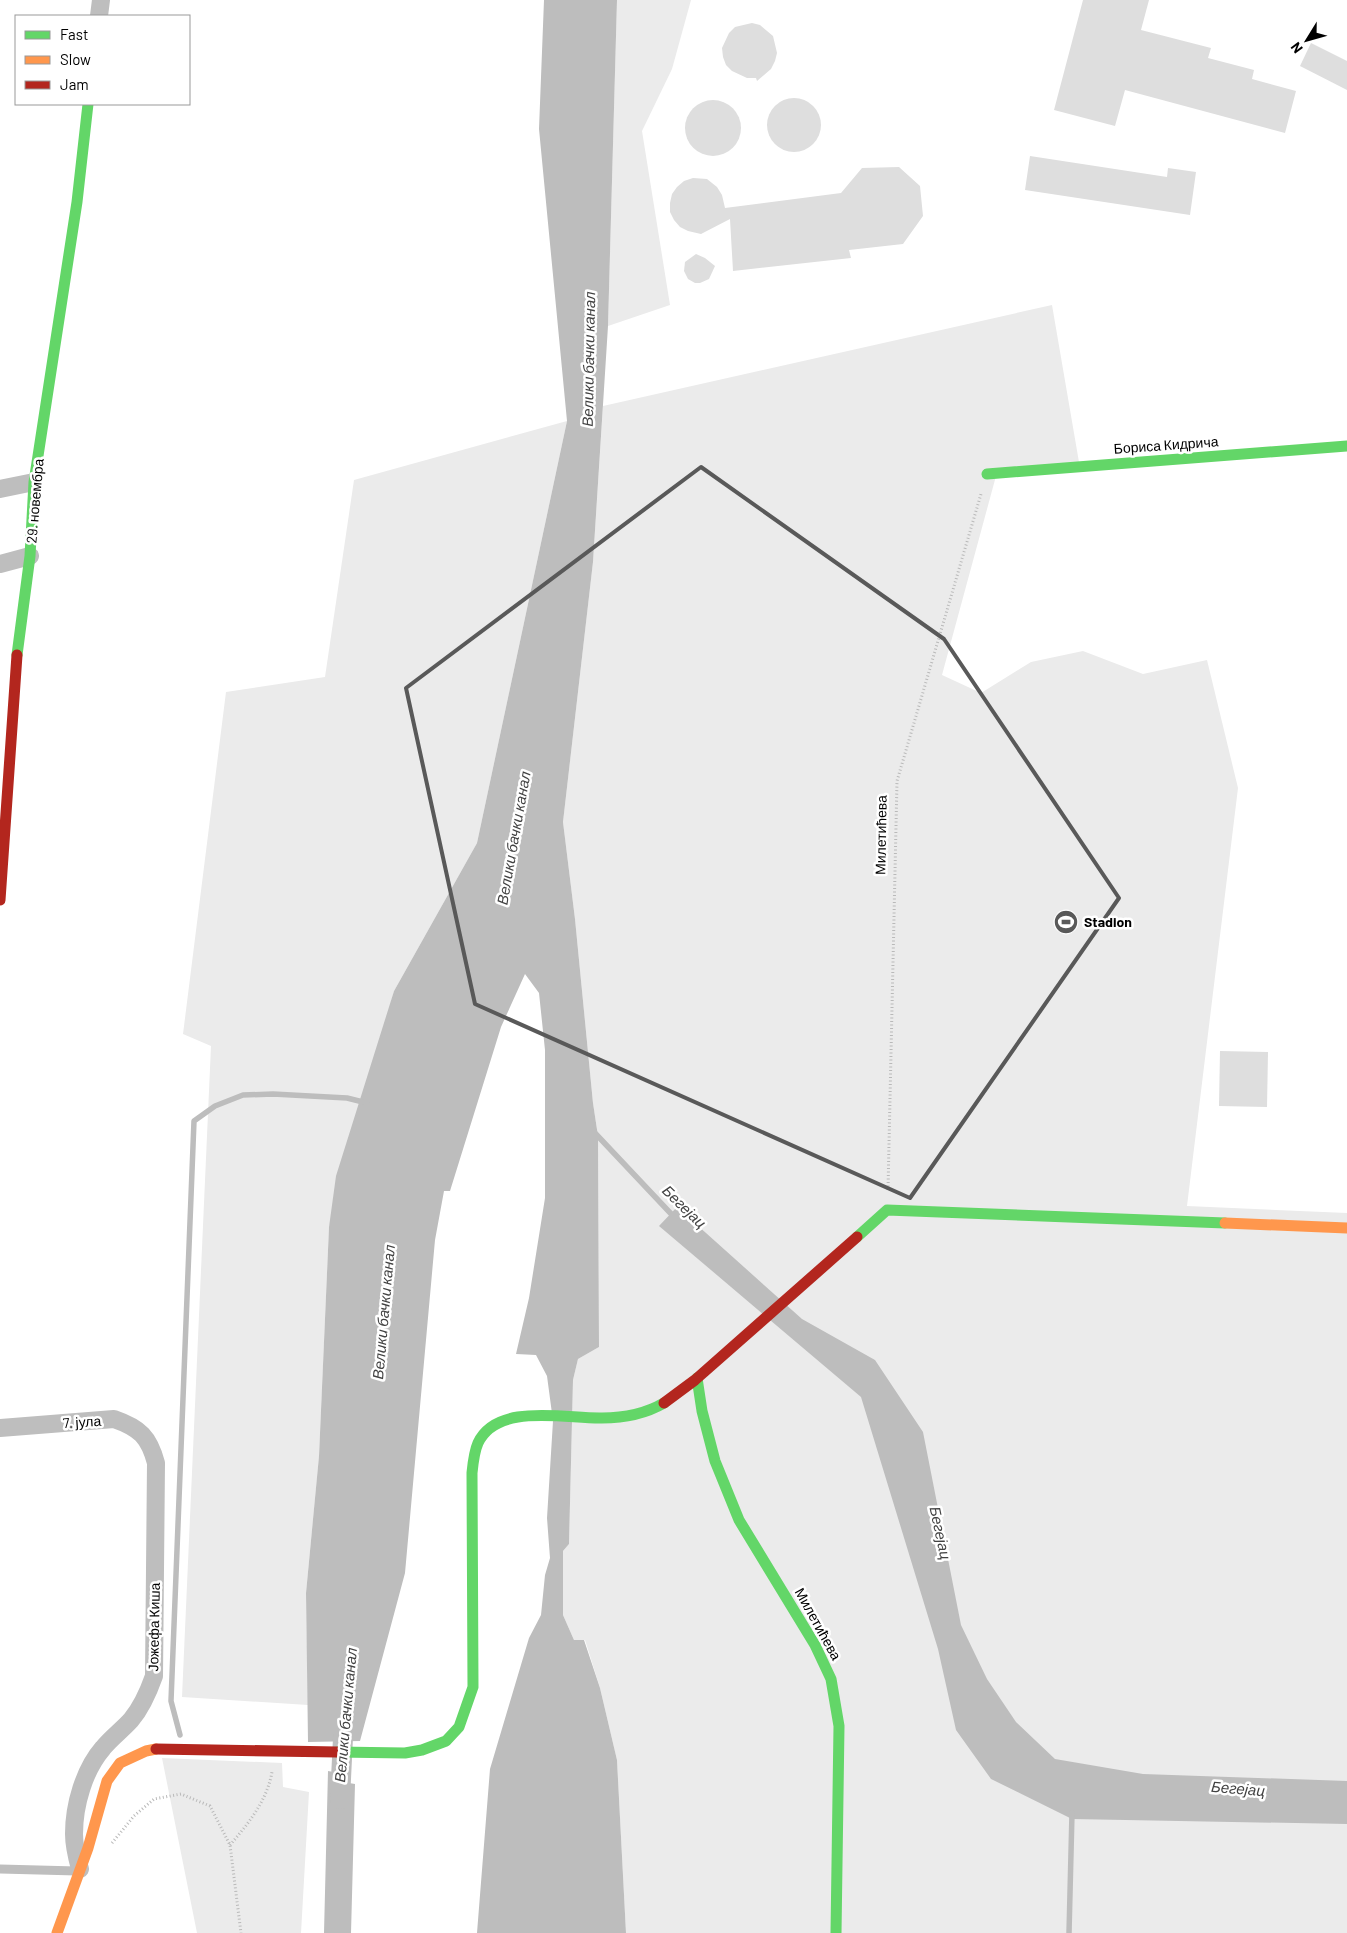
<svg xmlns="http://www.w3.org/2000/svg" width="1347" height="1933" font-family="Barlow,sans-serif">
  <rect width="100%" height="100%" fill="#fff"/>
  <!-- green -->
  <g fill="#ebebeb">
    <polygon points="617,0 691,0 672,69 642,131 670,305 608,326"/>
    <polygon points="1052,305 1080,468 996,476 942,675 981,693 1031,662 1083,651 1143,674 1207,660 1238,788 1187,1206 1347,1213 1347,1933 626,1933 617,1760 600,1688 585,1640 574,1640 563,1615 563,1551 569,1544 573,1380 578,1359 599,1347 598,1136 593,1103 575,919 563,822 593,562 603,406"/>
    <polygon points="567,421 477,843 394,991 329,1227 319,1456 306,1593 308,1705 182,1697 211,1046 183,1034 226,692 325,677 354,480"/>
    <polygon points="162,1758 282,1763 283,1787 309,1792 301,1933 197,1933"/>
  </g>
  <!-- water -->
  <g fill="#bdbdbd">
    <polygon points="544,0 617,0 608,326 593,562 563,822 575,919 593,1103 598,1136 599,1347 578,1359 573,1380 569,1544 563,1551 563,1615 574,1640 584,1640 600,1688 617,1760 626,1933 477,1933 490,1769 529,1638 541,1615 545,1575 550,1558 547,1518 553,1421 547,1376 536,1355 516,1354 529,1298 545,1198 545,1050 539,993 525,974 501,1027 450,1191 444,1191 435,1240 405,1573 360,1741 308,1742 306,1593 319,1456 329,1227 336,1176 394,991 477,843 567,421 539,129"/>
    <polygon points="677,1207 802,1319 875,1360 923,1432 961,1625 987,1679 1016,1722 1055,1759 1143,1774 1347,1781 1347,1824 1072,1819 991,1779 956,1730 938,1649 861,1397 659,1226"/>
    <polygon points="328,1771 350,1775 349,1783 355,1784 351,1933 324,1933"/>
  </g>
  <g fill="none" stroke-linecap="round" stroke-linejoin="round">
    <!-- stream -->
    <g stroke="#bdbdbd" stroke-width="5.5">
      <polyline points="594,1132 675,1218"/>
      <polyline points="180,1735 171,1701 194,1121 215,1106 243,1095 273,1094 347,1098 367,1103"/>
      <polyline points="1069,1933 1072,1813"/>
    </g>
    <!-- canal -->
    <polyline stroke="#bdbdbd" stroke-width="20" points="340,1799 343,1738"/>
  </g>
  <!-- building -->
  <g fill="#dedede">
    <polygon points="1083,0 1149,0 1141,30 1211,48 1208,58 1254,70 1252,79 1296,91 1285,133 1125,90 1115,126 1054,110"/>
    <polygon points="752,23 760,25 773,36 777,53 775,61 771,69 757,81 756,78 747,78 732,71 726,65 723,57 722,48 729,33 735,27"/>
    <polygon points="1311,43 1347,61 1347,90 1300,66"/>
    <circle cx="794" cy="125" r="27"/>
    <circle cx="713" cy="128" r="28"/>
    <polygon points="1030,156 1167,177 1168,168 1196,172 1190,215 1025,190"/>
    <polygon points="899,167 920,186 923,216 903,244 849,250 851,258 733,271 730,219 701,234 688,231 680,227 674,220 670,212 670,203 672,194 677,187 684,181 693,178 707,179 717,187 722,195 725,208 841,193 862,168"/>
    <polygon points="696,254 705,258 715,266 709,279 700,283 695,283 688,279 684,271 685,262"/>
    <polygon points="1220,1051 1268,1052 1267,1107 1219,1106"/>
  </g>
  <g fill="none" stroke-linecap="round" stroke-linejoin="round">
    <!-- path -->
    <g stroke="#b9b9b9" stroke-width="3" stroke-dasharray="1 2.5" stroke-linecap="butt">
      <polyline points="888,1190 897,781 981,494"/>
      <polyline points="112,1843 134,1816 154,1799 181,1794 210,1806 230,1845 241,1933"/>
      <path d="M 230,1845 C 248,1824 267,1801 272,1772"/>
    </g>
    <!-- lane -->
    <polyline stroke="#bebebe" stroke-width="9" points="0,1869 77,1871"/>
    <!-- street -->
    <g stroke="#bebebe" stroke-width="18">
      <polyline points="99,16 101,0"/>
      <polyline points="0,489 34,482"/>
      <polyline points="0,564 30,556"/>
      <path d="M 0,1428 L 114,1419 C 140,1428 149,1437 156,1463 L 154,1676 C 148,1693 142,1707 131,1720 C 122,1730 111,1738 103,1748 C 84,1770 74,1805 74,1834 C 74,1846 77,1858 80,1869"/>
    </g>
    <!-- fast -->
    <g stroke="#63d668" stroke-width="11">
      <polyline points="987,474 1347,446"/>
      <polyline points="17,655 30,556 34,482 77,202 88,104"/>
      <polyline points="857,1237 887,1210 1225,1223"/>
      <polyline points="697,1378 702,1411 715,1461 739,1520 815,1645 831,1679 839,1726 836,1933"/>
      <path d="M 337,1752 L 405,1753 L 422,1750 L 446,1741 L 459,1727 L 473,1687 L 472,1473 C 473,1463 474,1452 478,1443 C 497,1402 566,1419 602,1418 C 624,1418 645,1414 664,1403"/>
    </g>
    <!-- slow -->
    <g stroke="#ff974d" stroke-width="11">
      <polyline points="1225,1223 1347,1228"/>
      <polyline points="57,1933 88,1848 107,1781 120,1763 146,1751 156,1749"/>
    </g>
    <!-- jam -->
    <g stroke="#b3261e" stroke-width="11">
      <polyline points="0,900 17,655"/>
      <polyline points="664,1403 695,1380 857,1237"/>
      <polyline points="156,1749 337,1752"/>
    </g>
  </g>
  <!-- marked area -->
  <path fill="none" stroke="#595959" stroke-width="4" stroke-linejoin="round" d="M 701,467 L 944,639 L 1119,898 L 910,1198 L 475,1004 L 406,688 Z"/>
  <!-- icons -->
  <defs>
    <g id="stadium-disc" transform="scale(1.25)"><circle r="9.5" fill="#595959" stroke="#fff"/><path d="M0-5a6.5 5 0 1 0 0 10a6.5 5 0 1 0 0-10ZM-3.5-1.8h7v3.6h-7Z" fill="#fff"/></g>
  </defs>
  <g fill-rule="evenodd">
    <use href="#stadium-disc" x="1066" y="922"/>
  </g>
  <g text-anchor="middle" stroke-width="5" stroke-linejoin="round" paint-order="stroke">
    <!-- street labels -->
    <g font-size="14" fill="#000" stroke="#fff">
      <text transform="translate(1166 445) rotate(-4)" y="5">Бориса Кидрича</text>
      <text transform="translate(35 501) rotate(-85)" y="5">29. новембра</text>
      <text transform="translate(881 835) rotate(-89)" y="5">Милетићева</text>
      <text transform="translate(82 1422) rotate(-4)" y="5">7. јула</text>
      <text transform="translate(818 1624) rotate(61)" y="5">Милетићева</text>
      <text transform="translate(154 1627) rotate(-89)" y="5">Јожефа Киша</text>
    </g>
    <!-- poi labels -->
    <g font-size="14" font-weight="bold" fill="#000" stroke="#fff" text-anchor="start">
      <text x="1084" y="927">Stadion</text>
    </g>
    <!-- water labels -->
    <g font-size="15" font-style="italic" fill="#424242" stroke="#fff">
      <text transform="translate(589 359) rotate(-89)" y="5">Велики бачки канал</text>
      <text transform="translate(514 838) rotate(-80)" y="5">Велики бачки канал</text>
      <text transform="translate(684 1207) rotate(44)" y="5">Бегејац</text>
      <text transform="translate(384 1312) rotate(-85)" y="5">Велики бачки канал</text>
      <text transform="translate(940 1533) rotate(78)" y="5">Бегејац</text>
      <text transform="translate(346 1715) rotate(-85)" y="5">Велики бачки канал</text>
      <text transform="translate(1238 1789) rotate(5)" y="5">Бегејац</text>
    </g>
  </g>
  <!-- legend -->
  <rect x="15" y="15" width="175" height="90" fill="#ffffff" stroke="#999999"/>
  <rect x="25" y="31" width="25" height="8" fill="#63d668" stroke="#999999"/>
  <text x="60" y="40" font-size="15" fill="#000000">Fast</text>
  <rect x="25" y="56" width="25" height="8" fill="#ff974d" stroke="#999999"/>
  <text x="60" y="65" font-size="15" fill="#000000">Slow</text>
  <rect x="25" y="81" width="25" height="8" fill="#b3261e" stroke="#999999"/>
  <text x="60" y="90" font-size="15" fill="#000000">Jam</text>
  <!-- north arrow -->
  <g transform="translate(1307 40) rotate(233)" stroke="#ffffff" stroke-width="4" paint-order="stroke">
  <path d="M0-4L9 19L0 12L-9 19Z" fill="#000000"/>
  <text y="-8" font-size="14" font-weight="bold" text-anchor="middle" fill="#000000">N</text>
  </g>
</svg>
